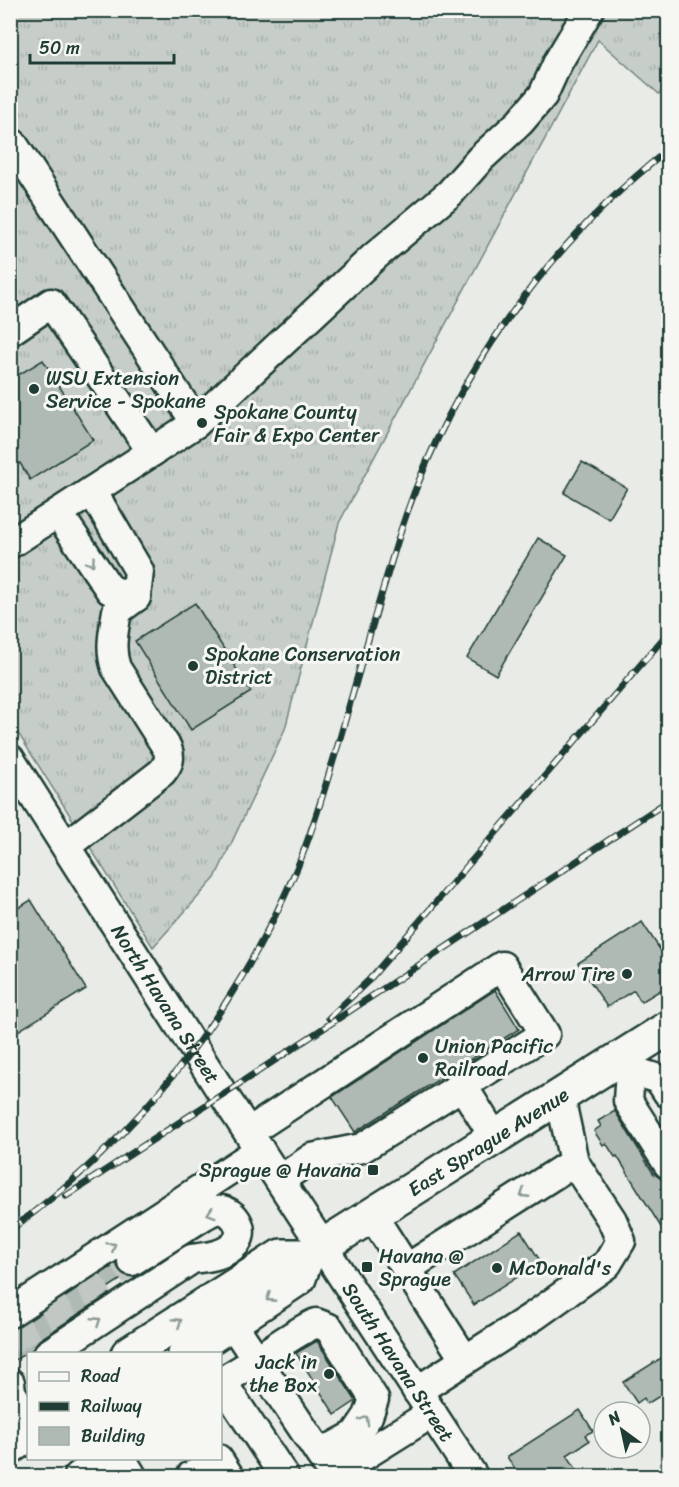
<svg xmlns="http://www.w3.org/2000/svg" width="679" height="1487" font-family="Sriracha,sans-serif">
  <defs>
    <pattern id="grass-tufts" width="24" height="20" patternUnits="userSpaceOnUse" patternTransform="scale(1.5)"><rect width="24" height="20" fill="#c7cec9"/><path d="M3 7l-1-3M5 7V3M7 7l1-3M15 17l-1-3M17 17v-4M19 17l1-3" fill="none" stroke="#aab2ad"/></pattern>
  </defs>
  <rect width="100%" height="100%" fill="#e9ebe7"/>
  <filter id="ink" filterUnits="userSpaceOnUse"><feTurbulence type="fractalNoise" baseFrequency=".0167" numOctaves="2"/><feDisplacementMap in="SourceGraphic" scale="12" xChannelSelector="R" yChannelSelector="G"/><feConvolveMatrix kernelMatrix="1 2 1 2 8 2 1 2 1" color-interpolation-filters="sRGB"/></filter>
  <g filter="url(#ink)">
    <!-- grass -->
    <polygon fill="url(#grass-tufts)" stroke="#73867e" stroke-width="1.5" points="11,11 668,11 668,85 659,94 598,40 339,523 285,729 215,878 153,947 11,722"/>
    <!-- building -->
    <g fill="#b0bab5" stroke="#1f3d34" stroke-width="1.5">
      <polygon points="43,360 93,440 30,480 20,463 10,468 10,380"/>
      <polygon points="582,462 627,488 609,519 564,493"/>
      <polygon points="538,538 567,555 496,675 467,658"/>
      <polygon points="195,603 251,692 191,730 135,641"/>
      <polygon points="31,900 86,989 10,1036 10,913"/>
      <polygon points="642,922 669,963 669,985 641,1002 634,990 607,1007 578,963"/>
      <polygon points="495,990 519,1029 355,1132 332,1097"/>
      <polygon points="615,1111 653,1173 661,1179 669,1191 669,1240 617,1156 615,1157 606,1143 603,1145 594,1131 601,1126 598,1121"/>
      <polygon points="521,1231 541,1262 474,1305 454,1275"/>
      <polygon points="116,1264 118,1270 126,1276 106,1289 109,1294 39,1340 33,1349 10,1363 10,1329 19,1327"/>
      <polygon points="317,1341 356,1401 335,1415 296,1353"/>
      <polygon points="669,1353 669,1390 647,1404 644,1398 637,1403 623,1382"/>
      <polygon points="580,1410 593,1431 585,1435 589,1441 567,1455 581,1476 520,1476 507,1457"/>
    </g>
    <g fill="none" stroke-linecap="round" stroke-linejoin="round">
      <!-- minor-tunnel -->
      <polyline stroke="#c1c8c3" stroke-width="28" stroke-dasharray="28 14" stroke-linecap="butt" points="10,1341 132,1261"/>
      <!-- minor casing -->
      <g stroke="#1f3d34" stroke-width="33">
        <g id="minor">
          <polyline points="13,144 196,423 374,257 450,193 481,158 520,122 543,95 558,62 589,10"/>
          <polyline points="10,331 51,303 152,452 10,544"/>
          <polyline points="152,452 196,423"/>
          <polyline points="58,513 110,590 136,597"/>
          <path id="s1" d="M 10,759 L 223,1094 L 473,1476"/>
          <path d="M 66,846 L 162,772 C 169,763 171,758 167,748 L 116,668 C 109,649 114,630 117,611 L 136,597 L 139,571 L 92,491"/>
          <polyline points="462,1085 495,1138"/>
          <polyline points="668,1093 659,1079 630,1070 628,1101 668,1164"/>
          <polyline points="249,1132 502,966 545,1034 362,1148 312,1158 280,1180"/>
          <polyline points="372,1215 465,1360"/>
          <polyline points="406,1269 574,1162"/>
          <polyline points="10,1313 260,1150"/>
          <polyline points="232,1323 334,1475"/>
          <path d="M 48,1354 L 192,1259 C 207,1257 225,1256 236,1243 C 247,1229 233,1208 216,1210 C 212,1210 207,1214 203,1216 L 132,1261"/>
          <polyline points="222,1382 284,1476"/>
          <polyline points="10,1383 11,1392 28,1420"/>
          <path d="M 220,1383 C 232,1375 245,1368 256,1360 C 276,1347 294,1333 316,1323 L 329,1328 L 374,1399 L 368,1416 L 355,1435 L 320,1454"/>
          <polyline points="417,1391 534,1316 607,1264 621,1241 612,1220 574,1162 560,1097"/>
          <polyline points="121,1458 132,1476"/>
          <polyline points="79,1476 106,1458"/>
          <polyline points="191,1476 218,1459 229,1476"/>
          <polyline points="331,1476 432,1413"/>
        </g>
      </g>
      <!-- major casing -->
      <g stroke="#1f3d34" stroke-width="38">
        <g id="major">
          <path id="s2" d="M 128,1354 L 281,1256 L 307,1256 L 668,1028"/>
          <polyline points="185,1354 299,1278 307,1256"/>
          <polyline points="10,1447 28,1435"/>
        </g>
      </g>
      <!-- minor -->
      <use href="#minor" stroke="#f6f6f2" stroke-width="28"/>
      <!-- major -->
      <use href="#major" stroke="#f6f6f2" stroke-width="33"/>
      <!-- rail casing -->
      <g stroke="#1f3d34" stroke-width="7">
        <g id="rail">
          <polyline points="329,1018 369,980 668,633"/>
          <polyline points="66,1196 257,1072 668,801"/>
          <path d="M 10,1230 C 138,1138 235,1013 297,868 C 314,828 325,786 338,745 C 359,672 379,599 402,527 C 451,379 547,245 668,150"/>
        </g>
      </g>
      <!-- rail -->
      <use href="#rail" stroke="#f6f6f2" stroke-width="4.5" stroke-dasharray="14" stroke-linecap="butt"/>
    </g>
    <!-- one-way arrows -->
    <defs><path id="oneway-chevron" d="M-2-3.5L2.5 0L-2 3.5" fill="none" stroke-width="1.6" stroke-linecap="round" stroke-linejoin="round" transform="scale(1.5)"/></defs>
    <g stroke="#8a9a93">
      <use href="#oneway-chevron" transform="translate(91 562) rotate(56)"/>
      <use href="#oneway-chevron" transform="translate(524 1194) rotate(147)"/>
      <use href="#oneway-chevron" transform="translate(211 1213) rotate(162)"/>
      <use href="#oneway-chevron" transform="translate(112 1246) rotate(-33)"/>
      <use href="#oneway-chevron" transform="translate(270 1298) rotate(147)"/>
      <use href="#oneway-chevron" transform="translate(97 1321) rotate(-33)"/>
      <use href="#oneway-chevron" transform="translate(178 1322) rotate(-33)"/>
      <use href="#oneway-chevron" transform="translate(365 1420) rotate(-60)"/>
    </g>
  </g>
  <!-- markers -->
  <g fill="#1f3d34" stroke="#f6f6f2" stroke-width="2">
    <circle cx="34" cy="389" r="6"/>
    <circle cx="202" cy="423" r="6"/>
    <circle cx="193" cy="666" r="6"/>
    <circle cx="627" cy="974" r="6"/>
    <circle cx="423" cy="1058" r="6"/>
    <rect x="367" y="1164" width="12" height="12" rx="3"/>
    <rect x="361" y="1261" width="12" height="12" rx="3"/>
    <circle cx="497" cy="1268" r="6"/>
    <circle cx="329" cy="1374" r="6"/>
  </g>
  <g text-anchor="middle" stroke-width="6" stroke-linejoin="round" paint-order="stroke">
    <!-- poi labels -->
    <g font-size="20" fill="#1f3d34" stroke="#f6f6f2" text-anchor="start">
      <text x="46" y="385">WSU Extension<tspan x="46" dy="23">Service - Spokane</tspan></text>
      <text x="214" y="419">Spokane County<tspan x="214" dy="23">Fair &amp; Expo Center</tspan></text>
      <text x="205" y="661">Spokane Conservation<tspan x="205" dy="23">District</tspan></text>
      <text x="615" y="981" text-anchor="end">Arrow Tire</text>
      <text x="435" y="1053">Union Pacific<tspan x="435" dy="23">Railroad</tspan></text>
      <text x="361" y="1177" text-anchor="end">Sprague @ Havana</text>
      <text x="379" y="1263">Havana @<tspan x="379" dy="23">Sprague</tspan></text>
      <text x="509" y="1275">McDonald's</text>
      <text x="317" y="1369" text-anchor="end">Jack in<tspan x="317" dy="23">the Box</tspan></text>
    </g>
    <!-- street labels -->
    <g font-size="20" fill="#1f3d34" stroke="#f6f6f2">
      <text dy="7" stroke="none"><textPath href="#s1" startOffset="290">North Havana Street</textPath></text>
      <text dy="7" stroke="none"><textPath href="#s2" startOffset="422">East Sprague Avenue</textPath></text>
      <text dy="7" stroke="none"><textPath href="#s1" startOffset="717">South Havana Street</textPath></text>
    </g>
  </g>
  <!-- margin -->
  <rect width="679" height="1487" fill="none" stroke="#f6f6f2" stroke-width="36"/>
  <rect x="18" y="18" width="643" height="1451" fill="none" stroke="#1f3d34" stroke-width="2" filter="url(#ink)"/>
  <!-- legend -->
  <rect x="27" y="1352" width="195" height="108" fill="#f6f6f2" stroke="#a0aca6" stroke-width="1.5"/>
  <rect x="39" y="1372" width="30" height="9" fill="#f6f6f2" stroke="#a0aca6" stroke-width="1.5"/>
  <text x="81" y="1382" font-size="18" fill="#1f3d34">Road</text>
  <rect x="39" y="1402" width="30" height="9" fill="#1f3d34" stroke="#a0aca6" stroke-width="1.5"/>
  <text x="81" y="1412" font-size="18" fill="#1f3d34">Railway</text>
  <rect x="39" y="1427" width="30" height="18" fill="#b0bab5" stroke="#a0aca6" stroke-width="1.5"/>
  <text x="81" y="1442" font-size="18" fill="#1f3d34">Building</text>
  <!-- north arrow -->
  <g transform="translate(622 1430) rotate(327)"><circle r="28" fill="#f6f6f2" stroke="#a0aca6" stroke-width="1.5"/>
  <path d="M0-4.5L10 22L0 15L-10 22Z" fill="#1f3d34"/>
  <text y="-9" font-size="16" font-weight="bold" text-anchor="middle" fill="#1f3d34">N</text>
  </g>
  <!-- scale -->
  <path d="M30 54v9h144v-9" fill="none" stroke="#1f3d34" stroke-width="3"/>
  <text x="39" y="54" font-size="18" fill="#1f3d34" stroke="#f6f6f2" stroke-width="4.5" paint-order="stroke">50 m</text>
</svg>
